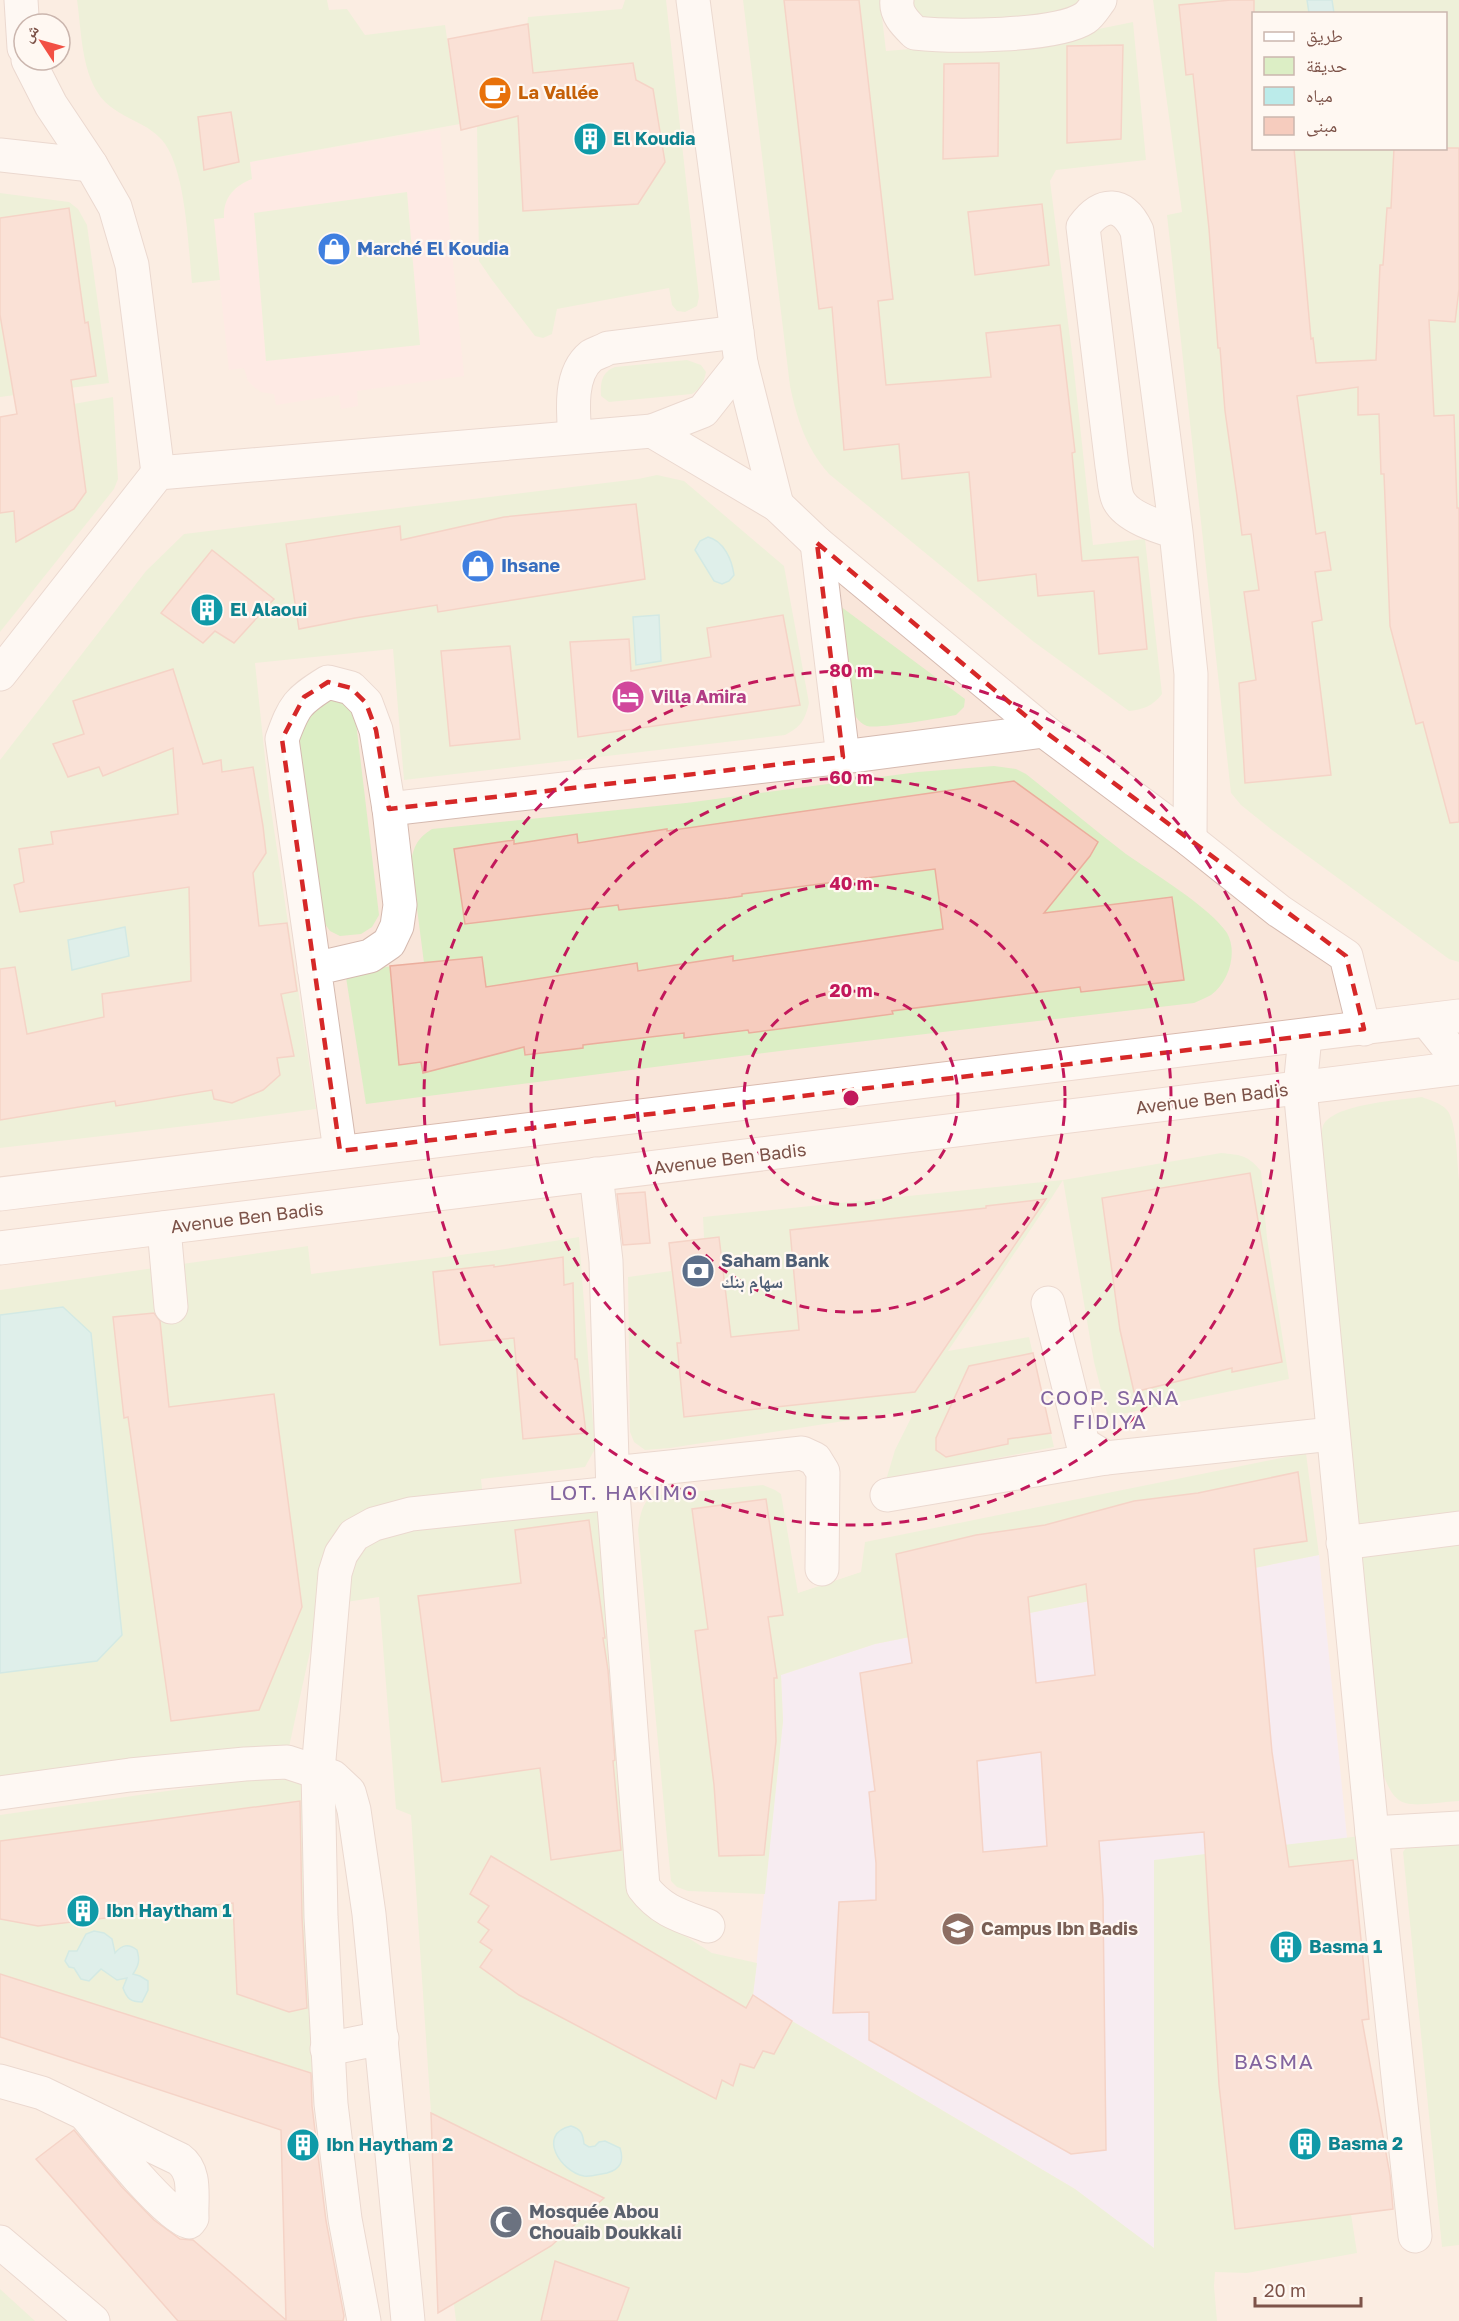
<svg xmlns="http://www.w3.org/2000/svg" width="1459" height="2321" font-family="'Golos Text','Noto Naskh Arabic',sans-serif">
  <rect width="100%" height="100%" fill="#fef3e9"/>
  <!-- residential -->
  <path fill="#f9e6da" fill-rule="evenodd" d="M 0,0 L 1459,0 L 1459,2321 L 0,2321 ZM 1254,14 L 1446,14 L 1446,148 L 1254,148 ZM 24,24 L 60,24 L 60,60 L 24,60 Z"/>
  <!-- commercial -->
  <polygon fill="#ffe1dd" points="440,130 464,376 357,391 358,406 341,409 339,395 276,405 274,394 261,392 253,386 248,381 244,368 229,370 213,219 224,218 223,206 226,200 241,183 250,162"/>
  <!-- education -->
  <polygon fill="#f0e5fb" points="1319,1555 1347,1838 1154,1861 1154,2249 1075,2189 792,2021 753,1995 783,1721 781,1675 875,1644"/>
  <!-- green -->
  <g fill="#dceec5" fill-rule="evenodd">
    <path d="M 77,0 L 327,0 L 329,10 L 347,9 L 365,35 L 445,25 L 460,124 L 250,162 L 252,179 C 234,186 223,198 224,218 L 214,219 L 220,280 L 192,283 C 188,245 186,168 162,140 C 148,124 128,120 111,107 C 81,85 82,34 77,0 Z"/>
    <polygon points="625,0 666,0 699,297 697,306 685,312 677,311 672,305 669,288 557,309 552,334 543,338 535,336 492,280 479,261 477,126 518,116 528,17 622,9"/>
    <path d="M 743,0 L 880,0 L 886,51 L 1059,37 L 1133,22 L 1146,160 L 1056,170 L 1050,181 L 1073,361 L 1093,545 L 1145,539 L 1162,694 C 1153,706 1142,710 1129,711 L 1034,642 L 829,474 C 806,448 797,419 790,386 Z"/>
    <polygon points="910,0 1084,0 1081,3 1054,14 953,23 919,19"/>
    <path d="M 1153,0 L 1459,0 L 1459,962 L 1449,959 L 1272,830 L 1241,805 L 1231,793 L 1167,215 L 1182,212 ZM 1254,14 L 1446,14 L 1446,148 L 1254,148 Z"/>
    <polygon points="407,192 420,345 266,361 254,213"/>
    <polygon points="0,193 69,202 78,209 87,225 109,383 0,397"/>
    <path d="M 687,360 L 701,365 L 706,372 C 704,382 701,388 692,394 L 609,402 L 601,396 C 600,382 602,372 615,367 Z"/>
    <polygon points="113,397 118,479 114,489 0,632 0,417"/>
    <path d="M 657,475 L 684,481 L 784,566 L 809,703 C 805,720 801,727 785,735 L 404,780 L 393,649 L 255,663 L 269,796 L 316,1109 C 211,1124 105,1135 0,1148 L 0,760 L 146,571 L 184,534 L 638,479 Z"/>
    <path d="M 840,606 L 965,699 L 964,707 L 956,715 C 940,718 879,729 867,726 C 858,723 853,712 849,705 Z"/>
    <polygon points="333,695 346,701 355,714 379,915 372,927 361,934 340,936 330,931 320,917 297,746 307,711"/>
    <path d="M 994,766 L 1016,769 L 1026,774 C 1059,800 1092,828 1126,854 C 1153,873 1211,908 1227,933 C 1238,952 1229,982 1211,995 C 1206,998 1200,1000 1194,1003 L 788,1050 L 366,1104 L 345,971 L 424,963 L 411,862 C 414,845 418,838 432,829 L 686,803 L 918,772 Z"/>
    <path d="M 1422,1097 C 1429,1100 1441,1103 1447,1110 C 1457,1122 1457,1163 1459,1180 L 1459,1801 C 1402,1805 1395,1816 1377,1755 L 1322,1145 C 1322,1139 1321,1131 1323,1126 C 1332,1104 1400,1100 1422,1097 Z"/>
    <path d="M 1221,1153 C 1241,1155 1248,1155 1261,1171 L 1267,1238 L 1289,1379 L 1108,1417 L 1094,1362 L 1063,1180 C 1026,1238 986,1294 948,1351 L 1029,1337 L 1054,1447 L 886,1480 L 895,1450 L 915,1410 L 670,1448 L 645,1450 L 634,1442 L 630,1432 L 628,1277 L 671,1271 L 669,1243 L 704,1238 L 703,1217 L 1063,1180 Z"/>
    <polygon points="579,1237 595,1449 585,1467 481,1479 485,1518 596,1508 602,1512 657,1918 712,1953 757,1963 753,1995 792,2021 1075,2189 1154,2248 1154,1860 1361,1836 1364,1859 1207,1875 1218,2079 1235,2229 1351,2214 1357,2253 1247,2273 1215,2272 1214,2286 1217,2321 456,2321 431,2113 411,1815 396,1809 379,1597 320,1606 289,1747 0,1778 0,1290 308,1246 311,1274 499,1250"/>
    <path d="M 1306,1453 L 1319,1555 L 875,1644 L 781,1675 L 783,1721 L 765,1894 L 688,1891 L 677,1887 L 671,1881 L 638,1530 C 640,1516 641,1506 651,1496 L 763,1485 L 775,1490 L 781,1494 L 798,1593 L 861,1572 L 865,1542 Z"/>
    <polygon points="285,1774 305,1778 309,2008 316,2075 0,1974 0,1815"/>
    <polygon points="1459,1840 1459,2245 1442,2247 1403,1852 1410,1842"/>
    <polygon points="0,2289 35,2321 0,2321"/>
  </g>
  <!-- water -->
  <g fill="#bbebea" stroke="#a0dedd" stroke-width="1.5">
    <polygon points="1307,0 1332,0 1334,13 1309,13"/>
    <path d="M 708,537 C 724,541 732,560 734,575 L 729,581 L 722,584 L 714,581 L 695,550 L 700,541 Z"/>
    <polygon points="659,615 661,661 636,665 633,617"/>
    <polygon points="125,927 129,956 72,970 68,940"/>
    <polygon points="63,1307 91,1333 122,1635 97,1661 0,1673 0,1315"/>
    <path d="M 94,1931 L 104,1933 L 112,1939 L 115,1953 C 122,1945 128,1943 137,1950 C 140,1960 139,1965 133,1974 L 140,1976 L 148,1981 L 148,1990 L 142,2002 C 131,2002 127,1999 123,1988 L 127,1978 L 117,1980 L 101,1969 L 89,1981 L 81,1979 L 74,1968 L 69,1967 L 65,1961 L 69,1951 L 77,1951 L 86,1934 Z"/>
    <path d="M 571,2126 C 581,2129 583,2134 584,2144 L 589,2147 L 595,2146 L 599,2142 L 605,2141 L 620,2148 C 624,2161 621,2169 607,2173 C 600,2174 591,2177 584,2176 C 561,2172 536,2134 571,2126 Z"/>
  </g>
  <!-- building -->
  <g fill="#f6ccbe" stroke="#ebae9d" stroke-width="1.5" fill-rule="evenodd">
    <polygon points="784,0 859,0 893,299 878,301 886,385 991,377 986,333 1060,325 1075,452 1072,453 1082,561 1138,557 1147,649 1099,654 1094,591 1038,596 1036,574 978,581 969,472 902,479 899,444 844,450 832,307 819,309"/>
    <polygon points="1231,0 1254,0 1254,148 1294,148 1311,339 1313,338 1316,363 1376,360 1380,265 1383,265 1387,208 1391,208 1394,148 1459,148 1459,289 1455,322 1429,320 1434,416 1454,415 1457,508 1459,508 1459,822 1450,823 1423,722 1416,724 1390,626 1384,474 1381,474 1379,414 1358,415 1358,387 1297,396 1316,534 1325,532 1331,570 1315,572 1322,620 1312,622 1331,775 1245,783 1239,683 1256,680 1244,592 1259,590 1251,534 1242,535 1237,496 1225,411 1220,348 1218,348 1209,229 1193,74 1186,75 1179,5"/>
    <polygon points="528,24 533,73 633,63 636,80 653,89 665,162 638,204 523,211 518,116 461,130 448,39"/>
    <polygon points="1123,45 1121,139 1067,143 1067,46"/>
    <polygon points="999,63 998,156 943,159 944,64"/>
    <polygon points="231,112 239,162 204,170 198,117"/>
    <polygon points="1042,204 1049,265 975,275 968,212"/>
    <polygon points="69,208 85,323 88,322 96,376 71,380 86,492 74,509 16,542 14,511 0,513 0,417 17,414 0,315 0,218"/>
    <polygon points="636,504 645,579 438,612 437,605 355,618 299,629 286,544 400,526 401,540 504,517"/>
    <polygon points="212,550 274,599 234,643 215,631 203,643 161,613"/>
    <polygon points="783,615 800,705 578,737 570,642 629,639 631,671 711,657 707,628"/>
    <polygon points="510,646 520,739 450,746 441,651"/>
    <polygon points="173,669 203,764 221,760 222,772 253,767 263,826 266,853 253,873 259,926 287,923 297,991 281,994 294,1056 277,1058 280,1075 263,1090 232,1103 214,1099 212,1090 116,1106 115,1101 0,1120 0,969 15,967 27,1034 104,1017 102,994 191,981 189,887 20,912 14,885 24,882 19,849 53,844 51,832 178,814 173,748 103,776 99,767 68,777 53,744 84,734 73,701"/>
    <polygon points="1014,781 1098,842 1090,856 1044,913 1172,897 1184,980 1081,992 1080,987 892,1011 893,1014 749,1033 748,1030 684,1038 684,1033 583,1045 583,1048 525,1055 524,1047 423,1073 421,1062 399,1065 390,966 482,957 486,987 637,963 638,971 733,956 733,961 943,929 935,869 742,894 742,896 728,898 619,910 618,905 465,924 454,849 514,840 514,844 577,834 578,843 667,829 667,831"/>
    <polygon points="1250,1173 1282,1362 1232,1372 1232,1368 1134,1392 1120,1330 1102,1198"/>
    <polygon points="645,1192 650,1243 623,1245 617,1194"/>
    <polygon points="1046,1199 915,1392 684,1417 677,1343 681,1343 669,1243 719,1237 731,1337 799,1330 790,1230 986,1208 986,1206"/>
    <polygon points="563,1257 564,1285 573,1283 575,1359 577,1359 586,1433 523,1439 514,1338 440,1345 433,1272 494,1265 494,1267"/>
    <polygon points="154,1313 160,1321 169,1407 274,1394 302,1607 259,1710 171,1721 128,1417 124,1418 113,1317"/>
    <polygon points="1033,1353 1051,1433 1008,1439 1008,1444 946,1457 936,1450 936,1438 969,1366"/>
    <path d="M 1298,1472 L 1307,1541 L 1254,1549 L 1272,1752 L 1289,1867 L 1353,1860 L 1369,2019 L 1362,2020 L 1390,2175 L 1393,2209 L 1235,2229 L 1219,2085 L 1204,1832 L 1099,1841 L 1103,1899 L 1106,2150 L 1071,2154 L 869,2040 L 869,2012 L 833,2013 L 839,1902 L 876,1900 L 876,1863 L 869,1792 L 875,1791 L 860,1673 L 912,1663 L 896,1554 L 976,1535 L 1045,1525 L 1134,1501 L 1198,1493 ZM 1086,1584 L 1095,1675 L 1036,1683 L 1028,1597 ZM 1041,1752 L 1047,1846 L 983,1852 L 977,1761 Z"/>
    <polygon points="766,1499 783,1615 768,1617 777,1678 774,1678 776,1741 764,1855 719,1856 714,1785 695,1631 708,1629 692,1509"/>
    <polygon points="589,1520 605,1638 603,1638 608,1670 615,1760 613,1761 621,1850 551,1860 540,1768 442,1782 418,1596 521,1583 515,1530"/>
    <polygon points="300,1801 302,1917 307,2008 289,2012 237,1994 233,1903 38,1926 0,1919 0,1841"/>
    <polygon points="491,1856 746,2008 753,1995 792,2021 774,2054 763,2051 754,2068 740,2064 733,2086 722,2080 716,2099 519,1995 480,1967 492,1950 480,1942 489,1930 478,1922 489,1906 470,1894"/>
    <polygon points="0,1974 311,2073 312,2106 326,2221 344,2316 343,2321 178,2321 36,2159 74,2130 121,2186 154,2220 180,2239 193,2240 286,2320 281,2130 0,2037"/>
    <polygon points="431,2113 604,2198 551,2246 438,2313"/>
    <polygon points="555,2261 629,2288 617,2321 541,2321"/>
  </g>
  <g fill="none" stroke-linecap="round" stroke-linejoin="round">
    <!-- street casing -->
    <g stroke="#d5bab0" stroke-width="35">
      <g id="street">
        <polyline points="21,0 24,48"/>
        <polyline points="693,0 741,363 777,505"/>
        <path d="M 897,0 C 895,14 906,24 915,33 C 951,37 1056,37 1085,18 C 1091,14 1096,5 1100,0"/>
        <polyline points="28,60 51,105 91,165 115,207 132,265 158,473"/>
        <polyline points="0,155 91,165"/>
        <polyline points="652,431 703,411 741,363"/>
        <path d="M 575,437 C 573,412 569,374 591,356 C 596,353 603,351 608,348 L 737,332"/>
        <path d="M 1176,532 C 1159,527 1126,517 1118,499 C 1114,490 1114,476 1112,466 L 1083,227 C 1102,201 1123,201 1137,231 L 1176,532 L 1191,674 L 1190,840"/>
        <polyline points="817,543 843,757"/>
        <polyline points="0,674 158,473 652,431 777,505 817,543 1044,731 1190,840 1279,911 1346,956 1364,1029"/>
        <polyline points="389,809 843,757 1044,731"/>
        <path d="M 314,969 L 370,956 L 389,943 L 397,926 L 400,905 L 389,809 L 376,730 L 366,703 L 351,688 L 328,682 C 297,701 294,706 282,739 L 340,1151"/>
        <polyline points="1427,1021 1459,1061"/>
        <polyline points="1305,1036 1300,1088 1372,1833 1415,2236"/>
        <polyline points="164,1228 171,1307"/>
        <polyline points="1048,1303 1083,1444 1106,1458 1332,1434"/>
        <polyline points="613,1473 802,1453 815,1459 823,1472 822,1569"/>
        <path d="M 613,1493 L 643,1887 C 661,1911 681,1916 708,1926"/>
        <polyline points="887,1495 1106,1458"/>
        <polyline points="1343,1543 1459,1528"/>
        <polyline points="0,1793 130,1775 245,1764 287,1762 333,1777 349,1792 354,1810 369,1914 408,2321"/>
        <polyline points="1372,1833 1459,1828"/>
        <polyline points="327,2049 382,2038"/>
        <path d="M 0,2081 L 42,2093 L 179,2159 C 197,2172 191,2197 192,2218 L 189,2222 C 167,2217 102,2135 85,2114"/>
        <polyline points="0,2242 93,2321"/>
        <polyline points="364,2321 345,2219 331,2104 321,1917 318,1771 335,1573 341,1554 354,1535 374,1524 411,1514 613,1493 606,1261 596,1174"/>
      </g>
    </g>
    <!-- secondary casing -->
    <g stroke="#dabbaf" stroke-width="35">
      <g id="secondary">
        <polyline points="0,1194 1459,1016"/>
        <polyline points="0,1248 1459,1068"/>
      </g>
    </g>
    <!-- street -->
    <use href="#street" stroke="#fff" stroke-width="33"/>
    <!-- secondary -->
    <use href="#secondary" stroke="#fff" stroke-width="33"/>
  </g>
  <!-- marked area -->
  <path d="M0 0H1459V2321H0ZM 817,543 L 1044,731 L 1346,956 L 1364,1029 L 340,1151 L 282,739 L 304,697 L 328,682 L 351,688 L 366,703 L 376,730 L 389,809 L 843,757 Z" fill="#fef3e9" fill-opacity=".55" fill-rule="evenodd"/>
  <path fill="none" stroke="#d62828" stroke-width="4.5" stroke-dasharray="12 8" stroke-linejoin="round" d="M 817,543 L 1044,731 L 1346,956 L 1364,1029 L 340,1151 L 282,739 L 304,697 L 328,682 L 351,688 L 366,703 L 376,730 L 389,809 L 843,757 Z"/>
  <!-- distance rings -->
  <g fill="none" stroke="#c2185b" stroke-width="3" stroke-dasharray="10 8">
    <circle cx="851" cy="1098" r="107"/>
    <circle cx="851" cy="1098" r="214"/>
    <circle cx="851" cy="1098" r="320"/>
    <circle cx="851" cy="1098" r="427"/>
  </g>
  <!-- icons -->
  <defs>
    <g id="cafe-disc" transform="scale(1.725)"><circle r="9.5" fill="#e8710a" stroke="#fff8f2"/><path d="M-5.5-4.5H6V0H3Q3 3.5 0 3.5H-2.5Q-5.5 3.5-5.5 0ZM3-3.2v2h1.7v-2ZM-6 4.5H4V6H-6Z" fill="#fff"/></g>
    <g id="building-disc" transform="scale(1.725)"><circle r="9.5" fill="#0f9aa8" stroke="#fff8f2"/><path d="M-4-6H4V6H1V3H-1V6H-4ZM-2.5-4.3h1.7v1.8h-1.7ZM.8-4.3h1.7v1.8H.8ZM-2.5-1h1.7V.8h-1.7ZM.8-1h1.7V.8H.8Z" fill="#fff"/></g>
    <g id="shop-disc" transform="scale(1.725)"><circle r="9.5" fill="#3f7fe0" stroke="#fff8f2"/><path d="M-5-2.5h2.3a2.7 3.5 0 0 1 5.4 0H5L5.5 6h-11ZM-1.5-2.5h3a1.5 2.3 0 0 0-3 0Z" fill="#fff"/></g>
    <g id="hotel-disc" transform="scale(1.725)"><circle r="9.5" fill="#d1479c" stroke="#fff8f2"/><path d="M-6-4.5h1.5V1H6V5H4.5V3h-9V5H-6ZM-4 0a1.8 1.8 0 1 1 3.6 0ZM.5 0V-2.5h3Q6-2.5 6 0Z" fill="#fff"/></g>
    <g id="bank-disc" transform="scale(1.725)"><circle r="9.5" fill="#5c6f8a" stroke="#fff8f2"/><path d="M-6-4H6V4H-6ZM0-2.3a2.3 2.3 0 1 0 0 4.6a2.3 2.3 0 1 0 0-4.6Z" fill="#fff"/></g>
    <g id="school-disc" transform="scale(1.725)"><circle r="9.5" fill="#8d6e63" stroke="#fff8f2"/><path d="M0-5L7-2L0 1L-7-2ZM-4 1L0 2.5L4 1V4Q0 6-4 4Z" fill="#fff"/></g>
    <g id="mosque-disc" transform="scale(1.725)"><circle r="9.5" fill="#6b7280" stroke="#fff8f2"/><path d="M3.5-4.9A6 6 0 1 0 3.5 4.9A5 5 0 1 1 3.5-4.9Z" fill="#fff"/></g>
  </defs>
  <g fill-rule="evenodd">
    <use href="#cafe-disc" x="495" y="93"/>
    <use href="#building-disc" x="590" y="139"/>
    <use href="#shop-disc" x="334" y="249"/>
    <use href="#shop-disc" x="478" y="566"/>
    <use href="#building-disc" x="207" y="610"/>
    <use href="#hotel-disc" x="628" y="697"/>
    <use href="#bank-disc" x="698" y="1271"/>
    <use href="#building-disc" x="83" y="1911"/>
    <use href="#school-disc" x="958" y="1929"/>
    <use href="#building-disc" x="1286" y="1947"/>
    <use href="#building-disc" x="1305" y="2144"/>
    <use href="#building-disc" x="303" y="2145"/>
    <use href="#mosque-disc" x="506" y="2222"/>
  </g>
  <g text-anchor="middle" stroke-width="4.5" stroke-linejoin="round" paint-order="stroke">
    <!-- food labels -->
    <g font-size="18" font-weight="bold" fill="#c56008" stroke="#fff8f2" text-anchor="start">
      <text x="518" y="99">La Vallée</text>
    </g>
    <!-- culture labels -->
    <g font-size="18" font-weight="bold" fill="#0d838f" stroke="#fff8f2" text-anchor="start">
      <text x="613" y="145">El Koudia</text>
      <text x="230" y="616">El Alaoui</text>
      <text x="106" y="1917">Ibn Haytham 1</text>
      <text x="1309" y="1953">Basma 1</text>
      <text x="1328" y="2150">Basma 2</text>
      <text x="326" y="2151">Ibn Haytham 2</text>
    </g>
    <!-- shop labels -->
    <g font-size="18" font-weight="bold" fill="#366cbe" stroke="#fff8f2" text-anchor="start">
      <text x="357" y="255">Marché El Koudia</text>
      <text x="501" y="572">Ihsane</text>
    </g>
    <!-- hotel labels -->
    <g font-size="18" font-weight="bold" fill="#b23c85" stroke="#fff8f2" text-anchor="start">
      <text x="651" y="703">Villa Amira</text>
    </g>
    <!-- street labels -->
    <g font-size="18" fill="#7d5349" stroke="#fff8f2">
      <text transform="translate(1212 1099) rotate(-7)" y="6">Avenue Ben Badis</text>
      <text transform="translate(730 1159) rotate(-7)" y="6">Avenue Ben Badis</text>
      <text transform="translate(247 1218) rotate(-7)" y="6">Avenue Ben Badis</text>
    </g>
    <!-- service labels -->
    <g font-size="18" font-weight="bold" fill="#4e5e75" stroke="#fff8f2" text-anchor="start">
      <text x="721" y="1267">Saham Bank<tspan x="721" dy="21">سهام بنك</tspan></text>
    </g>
    <!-- education labels -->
    <g font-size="18" font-weight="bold" fill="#785e54" stroke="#fff8f2" text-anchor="start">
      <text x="981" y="1935">Campus Ibn Badis</text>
    </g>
    <!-- worship labels -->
    <g font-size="18" font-weight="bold" fill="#5b616d" stroke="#fff8f2" text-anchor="start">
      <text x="529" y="2218">Mosquée Abou<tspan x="529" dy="21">Chouaib Doukkali</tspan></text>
    </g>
    <!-- quarter labels -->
    <g font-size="21" letter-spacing="1.5" fill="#83659f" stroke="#fff8f2">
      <text x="1110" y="1405">COOP. SANA<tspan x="1110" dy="24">FIDIYA</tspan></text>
      <text x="624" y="1500">LOT. HAKIMO</text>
      <text x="1274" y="2069">BASMA</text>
    </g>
  </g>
  <circle cx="851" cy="1098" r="9" fill="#c2185b" stroke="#fff8f2" stroke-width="3"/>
  <g font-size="18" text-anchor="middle" font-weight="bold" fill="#c2185b" stroke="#fff8f2" stroke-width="4.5" stroke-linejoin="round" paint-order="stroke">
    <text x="851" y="677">80 m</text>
    <text x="851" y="784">60 m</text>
    <text x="851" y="890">40 m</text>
    <text x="851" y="997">20 m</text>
  </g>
  <!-- legend -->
  <rect x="1252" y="12" width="195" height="138" fill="#fff8f2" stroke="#cbb6ae" stroke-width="1.5"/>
  <rect x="1264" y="32" width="30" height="9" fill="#ffffff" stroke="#cbb6ae" stroke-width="1.5"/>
  <text x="1306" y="42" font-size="18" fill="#7d5349">طريق</text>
  <rect x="1264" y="57" width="30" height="18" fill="#dceec5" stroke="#cbb6ae" stroke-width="1.5"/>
  <text x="1306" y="72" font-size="18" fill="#7d5349">حديقة</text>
  <rect x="1264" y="87" width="30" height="18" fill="#bbebea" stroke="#cbb6ae" stroke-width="1.5"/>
  <text x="1306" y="102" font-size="18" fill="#7d5349">مياه</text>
  <rect x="1264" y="117" width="30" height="18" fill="#f6ccbe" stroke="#cbb6ae" stroke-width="1.5"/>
  <text x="1306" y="132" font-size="18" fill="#7d5349">مبنى</text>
  <!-- north arrow -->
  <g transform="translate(42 42) rotate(306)"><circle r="28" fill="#fff8f2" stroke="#cbb6ae" stroke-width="1.5"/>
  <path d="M0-4.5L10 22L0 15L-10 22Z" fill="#f25044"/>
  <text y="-9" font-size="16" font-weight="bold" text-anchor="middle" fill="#7d5349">ش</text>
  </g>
  <!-- scale -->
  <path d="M1255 2297v9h106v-9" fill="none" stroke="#7d5349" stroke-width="3"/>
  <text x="1264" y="2297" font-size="18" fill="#7d5349" stroke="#fff8f2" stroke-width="4.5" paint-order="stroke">20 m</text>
</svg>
